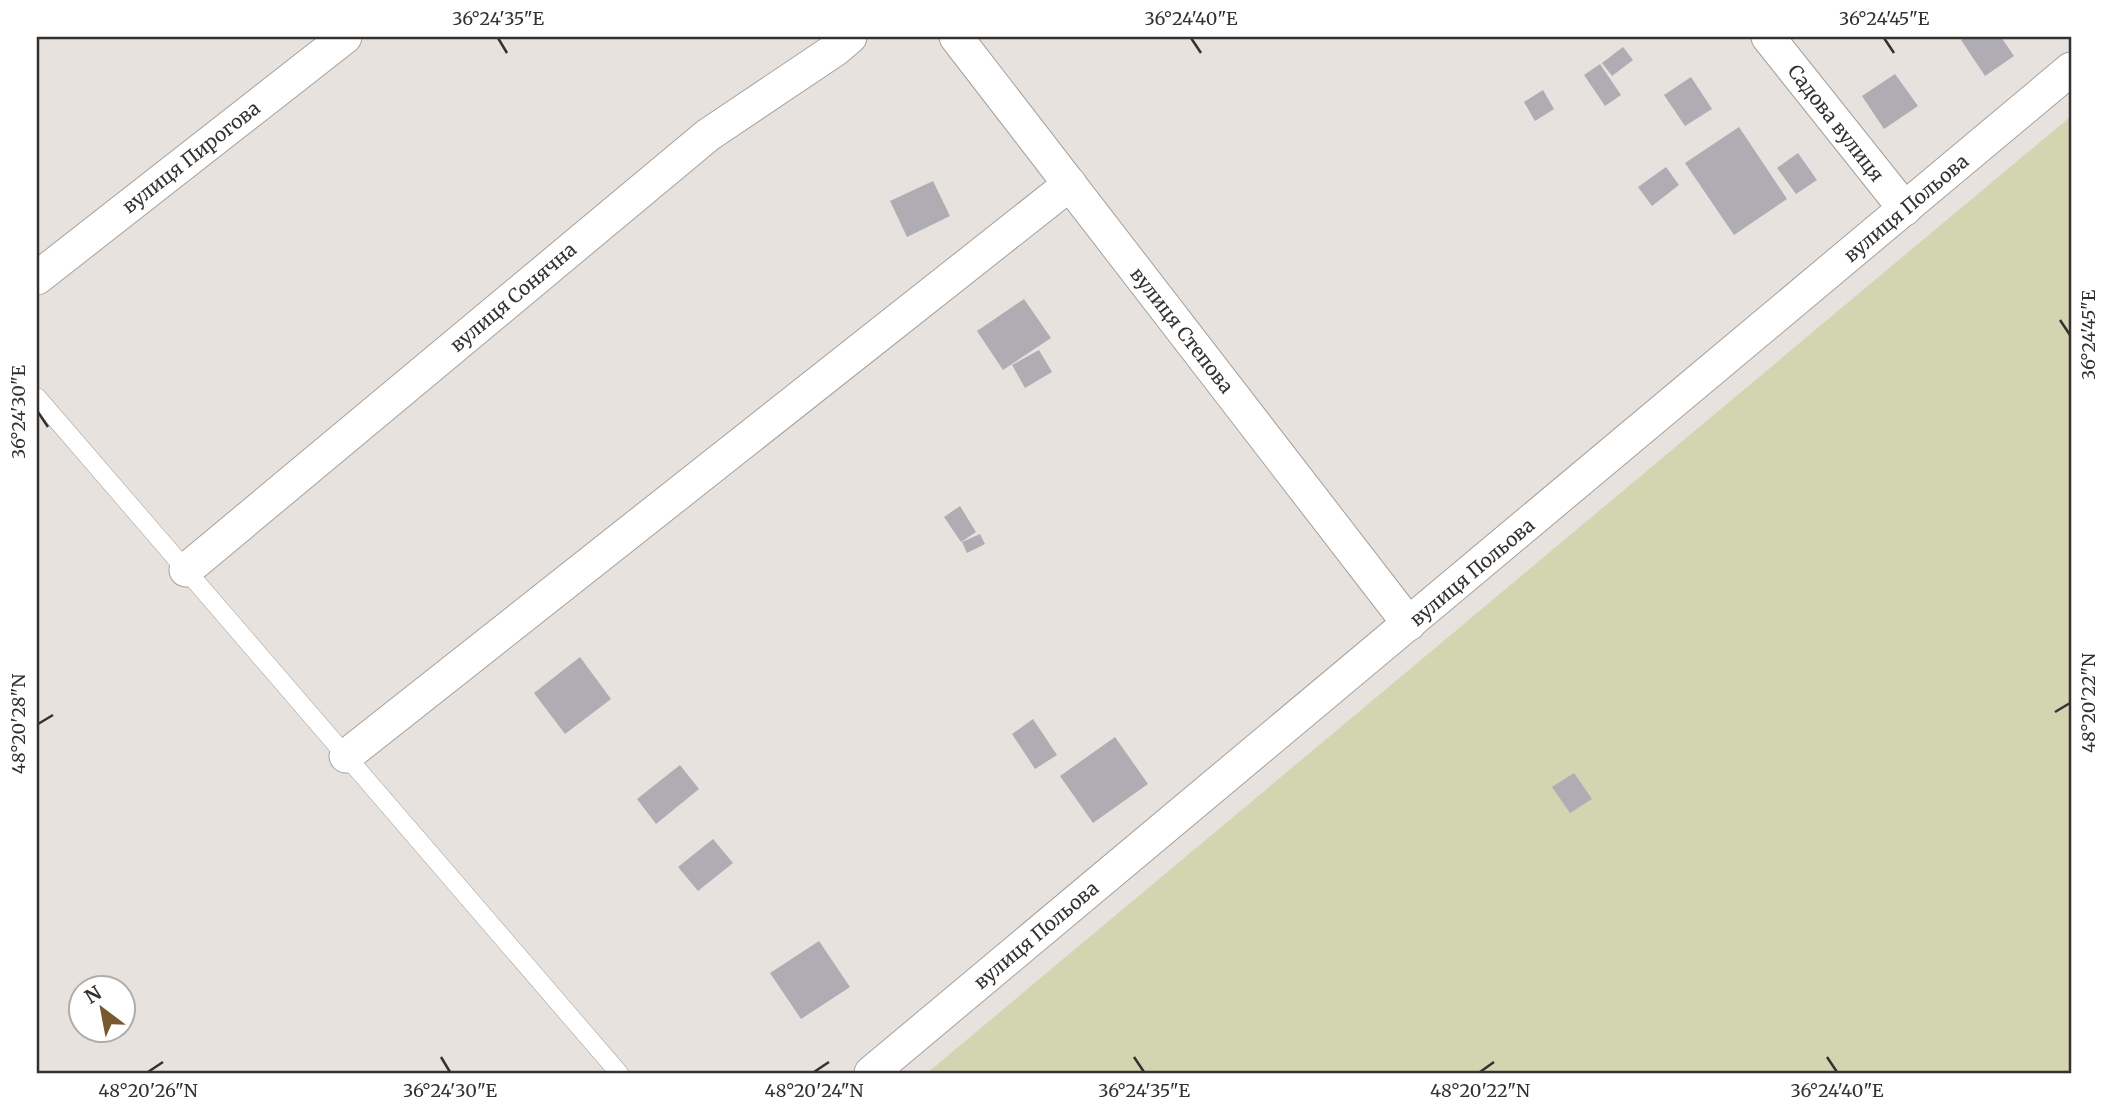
<svg xmlns="http://www.w3.org/2000/svg" width="2108" height="1110" font-family="Merriweather,serif">
  <rect width="100%" height="100%" fill="#e8e2de"/>
  <!-- green -->
  <polygon fill="#d3d5b1" points="2071,116 2071,1073 927,1073"/>
  <!-- building -->
  <g fill="#afadb3">
    <polygon points="1965,37 2001,37 2014,56 1985,76 1961,40"/>
    <polygon points="1623,47 1633,60 1612,76 1602,63"/>
    <polygon points="1600,64 1621,95 1605,106 1584,75"/>
    <polygon points="1895,74 1918,106 1884,129 1862,96"/>
    <polygon points="1691,77 1712,109 1685,126 1664,95"/>
    <polygon points="1543,90 1554,109 1535,121 1524,102"/>
    <polygon points="1739,127 1787,199 1734,235 1685,163"/>
    <polygon points="1798,153 1817,180 1796,194 1777,168"/>
    <polygon points="1666,167 1679,185 1652,206 1638,187"/>
    <polygon points="933,181 950,216 907,237 890,201"/>
    <polygon points="1024,299 1051,338 1003,370 977,331"/>
    <polygon points="1039,350 1052,372 1025,388 1012,365"/>
    <polygon points="960,506 976,532 961,542 944,517"/>
    <polygon points="980,534 985,544 967,553 962,542"/>
    <polygon points="580,657 611,699 565,734 534,693"/>
    <polygon points="1033,719 1057,755 1035,769 1012,734"/>
    <polygon points="1115,737 1148,784 1093,823 1060,776"/>
    <polygon points="680,765 699,789 656,824 637,799"/>
    <polygon points="1574,773 1592,799 1570,813 1552,787"/>
    <polygon points="713,839 733,863 698,891 678,867"/>
    <polygon points="819,941 850,987 801,1019 770,973"/>
  </g>
  <g fill="none" stroke-linecap="round" stroke-linejoin="round">
    <!-- service casing -->
    <g stroke="#a6a09c" stroke-width="19">
      <polyline id="service" points="37,397 619,1073"/>
    </g>
    <!-- minor casing -->
    <g stroke="#a6a09c" stroke-width="35">
      <g id="minor">
        <polyline points="956,37 1409,624"/>
        <polyline points="1768,37 1905,209"/>
        <polyline points="37,278 345,37"/>
        <polyline points="186,570 708,135 836,49 850,37"/>
        <polyline points="346,756 1070,184"/>
        <polyline points="871,1073 2071,69"/>
      </g>
    </g>
    <!-- service -->
    <use href="#service" stroke="#fff" stroke-width="18"/>
    <!-- minor -->
    <use href="#minor" stroke="#fff" stroke-width="33"/>
  </g>
  <!-- ticks -->
  <path fill="none" stroke="#343230" stroke-width="2.5" d="M 498,38 L 507,53M 1191,38 L 1201,53M 1884,38 L 1894,53M 2060,320 L 2070,335M 38,412 L 48,427M 2055,712 L 2070,703M 38,724 L 53,715M 441,1057 L 450,1072M 1134,1057 L 1144,1072M 1827,1057 L 1837,1072M 148,1072 L 163,1062M 814,1072 L 829,1062M 1480,1072 L 1494,1062"/>
  <g text-anchor="middle" stroke-width="5" stroke-linejoin="round" paint-order="stroke">
    <!-- street labels -->
    <g font-size="19" fill="#343230" stroke="#fff">
      <text transform="translate(1836 123) rotate(52)" y="7">Садова вулиця</text>
      <text transform="translate(191 157) rotate(-38)" y="7">вулиця Пирогова</text>
      <text transform="translate(1906 208) rotate(-40)" y="7">вулиця Польова</text>
      <text transform="translate(513 297) rotate(-40)" y="7">вулиця Сонячна</text>
      <text transform="translate(1182 330) rotate(52)" y="7">вулиця Степова</text>
      <text transform="translate(1472 572) rotate(-40)" y="7">вулиця Польова</text>
      <text transform="translate(1036 935) rotate(-40)" y="7">вулиця Польова</text>
    </g>
  </g>
  <!-- border -->
  <rect width="2108" height="1110" fill="none" stroke="#ffffff" stroke-width="77"/>
  <!-- north arrow -->
  <g transform="translate(102 1009) rotate(328)"><circle r="33" fill="#ffffff" stroke="#aeadac" stroke-width="2"/>
  <path d="M0-5L12 26L0 18L-12 26Z" fill="#78582e"/>
  <text y="-10" font-size="19" font-weight="bold" text-anchor="middle" fill="#343230">N</text>
  </g>
  <rect x="38" y="38" width="2032" height="1034" fill="none" stroke="#343230" stroke-width="2.5"/>
  <g font-size="18" text-anchor="middle" fill="#343230">
    <text x="498" y="25">36°24'35"E</text>
    <text x="1191" y="25">36°24'40"E</text>
    <text x="1884" y="25">36°24'45"E</text>
    <text transform="translate(2089 335) rotate(-90)" y="6">36°24'45"E</text>
    <text transform="translate(19 412) rotate(-90)" y="6">36°24'30"E</text>
    <text transform="translate(2089 703) rotate(-90)" y="6">48°20'22"N</text>
    <text transform="translate(19 724) rotate(-90)" y="6">48°20'28"N</text>
    <text x="148" y="1097">48°20'26"N</text>
    <text x="450" y="1097">36°24'30"E</text>
    <text x="814" y="1097">48°20'24"N</text>
    <text x="1144" y="1097">36°24'35"E</text>
    <text x="1480" y="1097">48°20'22"N</text>
    <text x="1837" y="1097">36°24'40"E</text>
  </g>
</svg>
